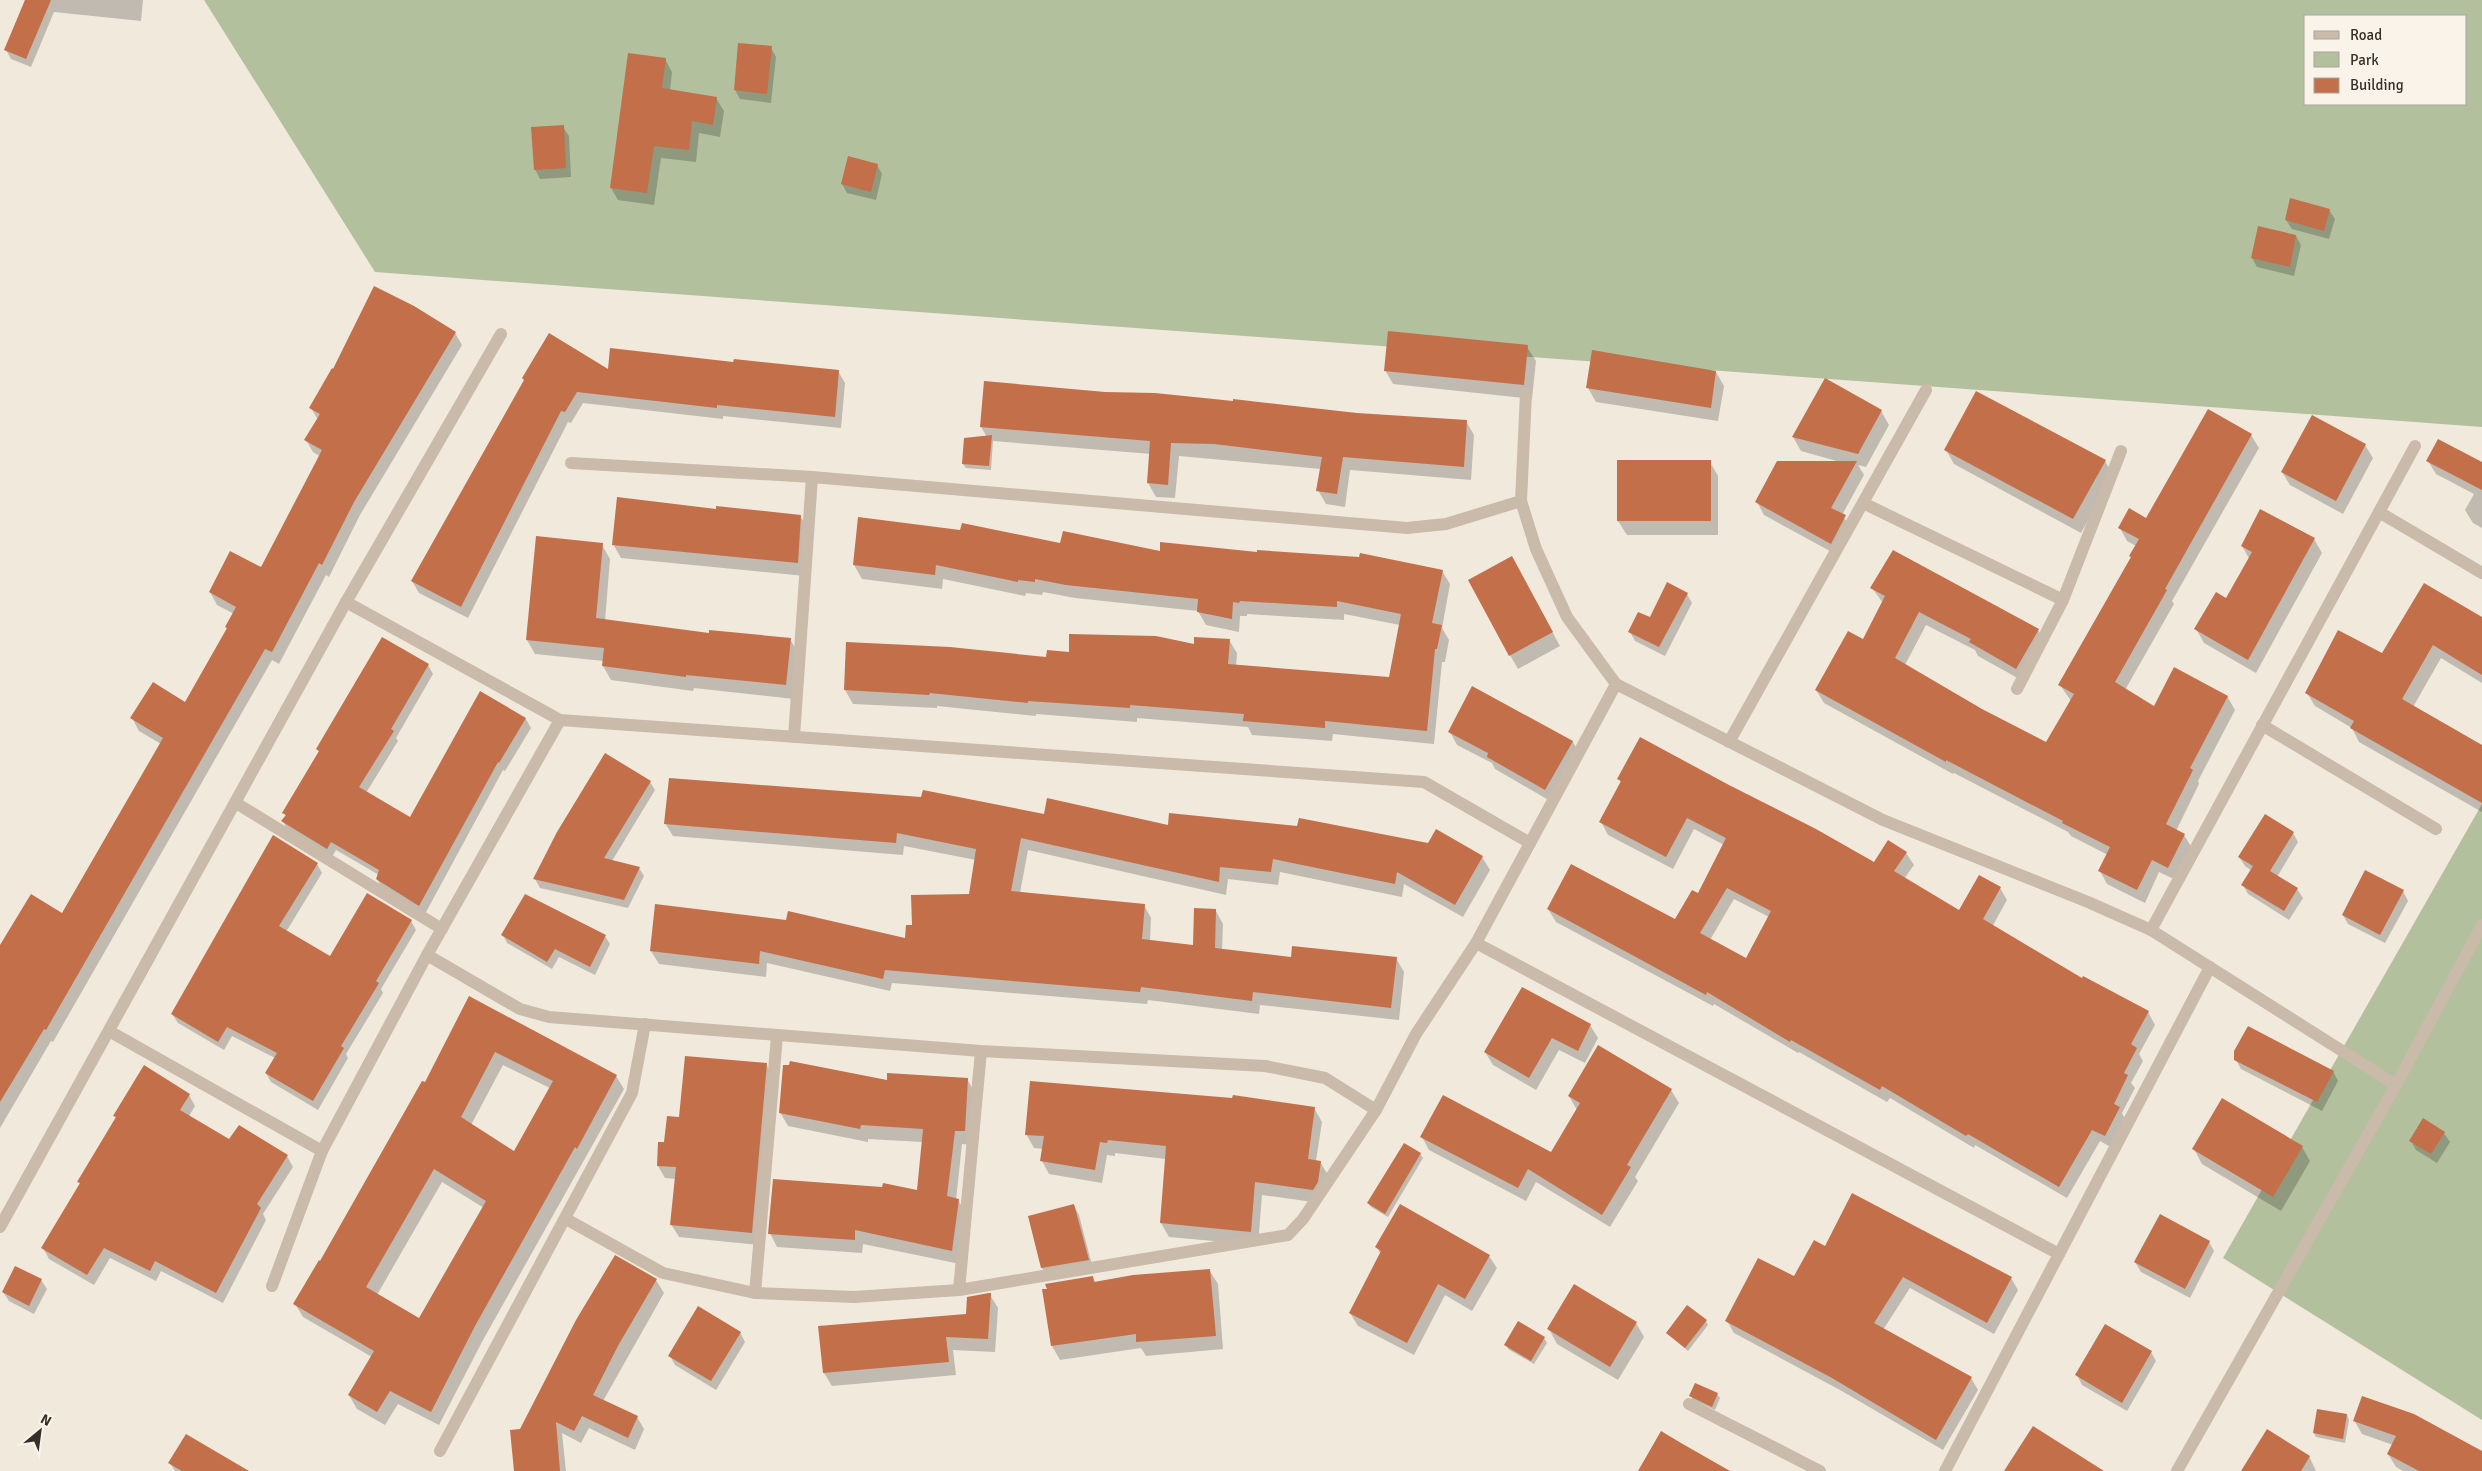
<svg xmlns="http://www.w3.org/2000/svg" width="2482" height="1471" font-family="Signika,sans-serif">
  <rect width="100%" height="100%" fill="#f2e9dd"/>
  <!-- green -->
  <g fill="#b2c09d" fill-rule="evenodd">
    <path d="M 204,0 L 2482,0 L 2482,427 L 375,272 ZM 2306,16 L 2466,16 L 2466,104 L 2306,104 Z"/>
    <polygon points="2482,804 2482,1420 2223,1258"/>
  </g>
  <!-- shadow -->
  <g fill="#0003" fill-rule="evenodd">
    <polygon points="25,0 143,0 141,21 54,12 31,67 11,59 6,50"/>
    <polygon points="771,48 776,57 771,103 740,99 735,90"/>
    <polygon points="665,59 672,72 670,91 716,98 724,111 720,137 699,133 696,162 661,158 654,205 618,200 611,188"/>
    <polygon points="563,127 569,136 571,177 540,179 535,169"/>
    <polygon points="877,165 882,174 876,200 847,193 842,184"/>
    <polygon points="2329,210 2335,219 2329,239 2292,229 2286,220"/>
    <polygon points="2296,236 2301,245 2294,276 2257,267 2252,258"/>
    <polygon points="455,333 462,345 360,515 329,577 326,575 279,664 272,660 53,1042 51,1041 0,1128 0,946 62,915 161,744 139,731 132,718 185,703 228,630 226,627 234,614 217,605 210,592 261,569 321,457 313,452 306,440 318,420 311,408"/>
    <polygon points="1527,347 1536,361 1532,399 1393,384 1385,370"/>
    <polygon points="735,363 838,371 845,383 841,428 723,416 723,419 583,403 571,423 568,422 468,618 419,593 412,581 525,381"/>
    <polygon points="1716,372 1724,386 1718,421 1596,402 1588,388"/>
    <polygon points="1825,380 1881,411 1889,425 1866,467 1858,465 1864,475 1842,515 1853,530 1839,556 1764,515 1757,502 1840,462 1801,451 1793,437"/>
    <polygon points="1357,414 1466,421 1474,435 1471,480 1350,470 1345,507 1326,504 1318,490 1321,469 1179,456 1175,498 1156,497 1148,483 1151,454 993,441 991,470 966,468 963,464 987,437 981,427"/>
    <polygon points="2251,435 2259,448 2172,601 2174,604 2125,690 2155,708 2227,696 2235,710 2198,781 2199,784 2176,831 2184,835 2192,848 2176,880 2159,872 2145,903 2107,884 2100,871 2108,855 2071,836 2068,832 1954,773 1953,774 1824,703 1816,690 1864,641 1883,603 1872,588 2038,630 2046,643 2023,681 1978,656 1975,650 1926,625 1905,665 1982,710 2047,743 2071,701 2060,685 2132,558 2136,546 2127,541 2120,528 2147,519"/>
    <polygon points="2365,445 2373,458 2343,514 2290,485 2282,472"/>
    <polygon points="1946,450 2105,461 2113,475 2081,533 1954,464"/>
    <polygon points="2428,461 2482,463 2482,528 2473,523 2465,510 2474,494 2436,474"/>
    <polygon points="1710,462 1718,476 1718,535 1627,535 1618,521"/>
    <polygon points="717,510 800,516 809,530 805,576 621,558 613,544"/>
    <polygon points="2314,539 2322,553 2256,673 2204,643 2196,629 2227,599 2250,560 2242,546"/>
    <polygon points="602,545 610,559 605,621 710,634 790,639 798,653 794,699 694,688 693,691 611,680 603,666 604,661 535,654 527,640"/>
    <polygon points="1061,545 1442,571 1450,584 1442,628 1449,640 1445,662 1442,662 1434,744 1333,734 1332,741 1252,735 1248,727 1137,718 1137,722 1036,714 1036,716 937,706 937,708 853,704 845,690 1070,653 1195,645 1229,640 1237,653 1236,666 1390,679 1400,625 1344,614 1344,620 1247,614 1247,616 1240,616 1239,632 1206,625 1198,611 1075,598 1043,592 1042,595 1026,593 1025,596 943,579 942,589 862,579 854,565"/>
    <polygon points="1520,572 1560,646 1518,669 1510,655"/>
    <polygon points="1687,594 1692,603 1665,656 1635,641 1630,632"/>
    <polygon points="2482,619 2482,683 2441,658 2413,707 2482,746 2482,812 2359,742 2352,728 2315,706 2307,693 2382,655"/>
    <polygon points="428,665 433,674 396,738 398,741 366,793 410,818 481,692 526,719 531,728 505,771 503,770 425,914 382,888 377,879 379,875 336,850 332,857 288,831 283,821 286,816 284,813 319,752 318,749"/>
    <polygon points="1472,688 1573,742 1580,755 1552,802 1495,769 1492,763 1457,745 1450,732"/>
    <path d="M 1619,779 L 1874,864 L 1906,853 L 1914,865 L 1904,879 L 1959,911 L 2000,888 L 2007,900 L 1992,927 L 2082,980 L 2148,1012 L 2155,1025 L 2139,1054 L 2143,1061 L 2131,1083 L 2135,1088 L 2122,1113 L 2126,1121 L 2112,1148 L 2100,1141 L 2067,1198 L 1975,1145 L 1974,1148 L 1890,1098 L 1887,1102 L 1799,1052 L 1798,1053 L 1714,1004 L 1713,1006 L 1556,922 L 1548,909 L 1675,921 L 1698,895 L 1724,845 L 1694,829 L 1673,869 L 1608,835 L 1601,822 L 1621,783 ZM 1734,899 L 1769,917 L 1747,959 L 1710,940 Z"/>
    <polygon points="650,782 655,790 612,861 639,868 644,876 628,908 540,888 535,879"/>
    <polygon points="1045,815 1482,857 1490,870 1463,917 1404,884 1402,897 1280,872 1278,885 1228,879 1226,895 1028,850 1020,893 1144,905 1151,918 1150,941 1194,946 1216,911 1223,924 1222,950 1292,959 1396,958 1404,972 1399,1020 1260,1005 1259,1014 1148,1000 1147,1004 892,983 890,991 767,963 766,977 659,964 651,951 906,939 913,926 970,896 976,860 904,846 903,855 673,836 665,823"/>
    <polygon points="2293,833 2298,842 2277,877 2297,889 2303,898 2289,920 2248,894 2243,885 2252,871 2245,866 2239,857"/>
    <polygon points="317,864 322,873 286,932 330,957 411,921 416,930 381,989 383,993 346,1054 348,1058 318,1110 271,1082 266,1073 275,1058 232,1036 224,1050 178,1023 172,1014"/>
    <polygon points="2403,891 2408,901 2385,943 2348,924 2343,915"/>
    <polygon points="503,935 605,936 610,944 595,975 559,957 552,969 507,943"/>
    <path d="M 470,998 L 616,1076 L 624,1089 L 483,1340 L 439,1425 L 398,1404 L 385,1425 L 357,1409 L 349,1395 L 372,1357 L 303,1317 L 295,1304 L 425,1084 ZM 503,1065 L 550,1088 L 514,1153 L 471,1125 ZM 442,1182 L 484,1208 L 419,1319 L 377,1295 Z"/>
    <polygon points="1590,1025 1598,1038 1585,1063 1559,1050 1536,1090 1493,1065 1485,1052"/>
    <polygon points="2236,1060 2333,1071 2338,1081 2322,1111 2241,1069"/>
    <polygon points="766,1064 773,1077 759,1245 679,1237 671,1224 676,1179 665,1178 658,1166 665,1144 680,1118"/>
    <polygon points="967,1079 975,1093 973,1145 962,1144 956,1200 958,1200 966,1214 960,1264 863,1244 862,1253 777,1247 770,1233 918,1192 923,1142 868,1139 868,1142 788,1126 780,1112 888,1081"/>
    <polygon points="1671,1090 1679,1103 1635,1177 1638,1181 1610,1227 1536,1182 1526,1201 1429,1150 1422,1137 1552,1154 1577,1110 1569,1096"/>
    <polygon points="189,1095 195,1106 189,1116 230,1141 287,1156 293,1167 263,1214 266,1220 223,1303 161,1271 156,1281 110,1258 94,1285 49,1259 43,1248 81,1185 79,1182 116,1119 115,1116"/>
    <polygon points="1314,1108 1322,1122 1316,1161 1320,1162 1328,1175 1320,1203 1262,1195 1258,1245 1169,1237 1161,1223 1166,1159 1115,1153 1115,1156 1107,1155 1102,1183 1049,1174 1042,1161 1043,1149 1034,1148 1026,1134"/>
    <polygon points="2444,1133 2450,1142 2437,1163 2416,1150 2411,1141"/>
    <polygon points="2302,1147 2310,1161 2281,1211 2202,1164 2194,1149"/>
    <polygon points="1420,1154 1423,1158 1388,1217 1371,1207 1368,1203"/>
    <polygon points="1401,1205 1489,1256 1497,1268 1472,1311 1445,1295 1414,1355 1358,1326 1350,1313 1381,1255 1377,1247"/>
    <polygon points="1074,1206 1079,1215 1093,1269 1048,1277 1042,1268"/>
    <polygon points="2209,1242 2214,1251 2190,1298 2141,1272 2135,1262"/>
    <polygon points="1825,1248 2011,1278 2018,1290 1994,1334 1910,1288 1883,1330 1971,1378 1978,1390 1943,1450 1840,1390 1734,1333 1727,1321 1794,1278"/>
    <polygon points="1209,1270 1218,1284 1223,1349 1146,1356 1141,1348 1060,1360 1052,1346 1092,1277 1096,1283"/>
    <polygon points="41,1280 47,1289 34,1314 9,1301 3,1292"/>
    <polygon points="656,1280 664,1293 603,1401 637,1417 644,1429 635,1450 589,1428 581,1443 562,1433 566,1471 516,1471 521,1430"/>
    <polygon points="990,1295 998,1308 995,1352 953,1350 956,1375 832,1386 824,1373 820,1328 967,1315"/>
    <polygon points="1706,1321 1708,1325 1688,1351 1667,1333"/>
    <polygon points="1519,1323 1544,1338 1547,1343 1534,1364 1508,1349 1506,1345"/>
    <polygon points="1636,1323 1644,1337 1618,1380 1557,1344 1549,1329"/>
    <polygon points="740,1332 745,1342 716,1390 675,1365 670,1356"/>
    <polygon points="2151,1352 2156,1361 2127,1411 2082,1385 2077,1375"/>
    <polygon points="1717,1394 1720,1398 1715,1410 1693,1400 1691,1396"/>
    <polygon points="2347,1415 2349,1420 2345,1443 2316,1437 2314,1433"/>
    <polygon points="2354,1420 2482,1451 2482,1471 2403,1471 2396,1467 2388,1454 2393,1445 2362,1434"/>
    <polygon points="2309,1456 2316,1471 2248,1471"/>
    <polygon points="170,1463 240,1471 175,1471"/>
  </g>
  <!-- building -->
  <g fill="#c26f4a" fill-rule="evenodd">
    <polygon points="25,0 51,0 26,59 4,50"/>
    <polygon points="738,43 772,46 767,94 734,90"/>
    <polygon points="628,53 666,58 662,88 717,97 713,125 692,121 689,150 654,146 647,193 610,188"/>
    <polygon points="564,125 566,168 534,170 531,127"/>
    <polygon points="848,156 878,164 871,192 841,184"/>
    <polygon points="2290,198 2330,209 2324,231 2285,220"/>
    <polygon points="2258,226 2296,235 2290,267 2251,258"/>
    <polygon points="374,286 414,306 456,332 354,502 322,565 319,563 272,652 265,649 46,1030 44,1029 0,1102 0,945 31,894 62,913 163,738 130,718 153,682 185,702 227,628 225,627 236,607 209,592 230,551 261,567 322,450 304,440 320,414 309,408 332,368 333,369"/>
    <polygon points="1388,331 1528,345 1524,385 1384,371"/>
    <polygon points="549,333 608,369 610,348 733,362 734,359 839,370 835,417 717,405 717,408 577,392 565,412 561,411 461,607 411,581 524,380 522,378"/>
    <polygon points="1592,350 1716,371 1711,408 1586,388"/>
    <polygon points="1825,378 1882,410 1858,454 1792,437"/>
    <polygon points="984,381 1105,392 1155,393 1233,401 1233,399 1357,413 1467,420 1464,467 1343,457 1337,494 1316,491 1322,457 1214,444 1171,443 1168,485 1147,483 1150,441 980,427"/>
    <polygon points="1976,391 2106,460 2073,519 1944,450"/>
    <polygon points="2208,409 2252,434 2165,589 2167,590 2115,682 2154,706 2174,667 2228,696 2190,768 2193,770 2166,824 2185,834 2168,868 2152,860 2137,890 2098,871 2110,847 2062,823 2063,821 1946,760 1946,762 1815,690 1848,631 1863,639 1885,596 1870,588 1893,550 2039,629 2016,669 1969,642 1971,639 1919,612 1895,658 1982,709 2046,742 2074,694 2058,685 2131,557 2129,556 2139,539 2118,528 2129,508 2146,518"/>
    <polygon points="2312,415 2366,444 2336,501 2281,472"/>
    <polygon points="992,435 989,466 962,464 964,438"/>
    <polygon points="2438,439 2482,462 2482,490 2426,461"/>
    <rect x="1617" y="460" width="94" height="61"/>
    <polygon points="1777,461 1857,461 1831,508 1846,515 1831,544 1755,502"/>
    <polygon points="617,497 716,509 716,506 801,515 798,563 612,545"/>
    <polygon points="2260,509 2315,538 2248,660 2194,629 2216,592 2226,598 2252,552 2241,546"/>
    <polygon points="858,517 960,530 962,523 1060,543 1063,531 1160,551 1160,542 1257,552 1257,550 1359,557 1360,553 1443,570 1432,623 1442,625 1437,649 1435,649 1427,731 1325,721 1325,728 1243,721 1244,714 1130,705 1130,708 1028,701 1028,703 930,693 929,695 844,690 846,642 950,647 1046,657 1047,650 1069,652 1069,634 1156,636 1194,644 1194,637 1230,639 1228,664 1389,677 1401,614 1337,601 1337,607 1240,601 1239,603 1233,602 1232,619 1197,612 1198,599 1066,585 1035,579 1035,582 1018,580 1018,582 936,565 935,575 853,565"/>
    <polygon points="536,536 603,543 596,618 709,633 709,630 791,638 786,685 686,675 686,677 602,666 604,648 526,640"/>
    <polygon points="1512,556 1553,632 1509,656 1468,580"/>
    <polygon points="1667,582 1688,593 1659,647 1628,632 1638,612 1650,617"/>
    <polygon points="2424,583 2482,617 2482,675 2433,645 2402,699 2482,745 2482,803 2350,728 2354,721 2305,693 2338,630 2382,653"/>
    <polygon points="382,637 429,664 391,729 394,731 359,787 410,817 480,691 526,718 499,763 498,762 419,906 376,879 379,870 331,842 327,849 281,821 286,815 282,813 319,751 316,749"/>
    <polygon points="1472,686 1573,741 1545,790 1487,757 1488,753 1448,732"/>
    <path d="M 1640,737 L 1729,785 L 1816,829 L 1874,862 L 1888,840 L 1907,852 L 1894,871 L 1959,910 L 1979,875 L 2001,887 L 1983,919 L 2082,978 L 2083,976 L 2149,1011 L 2131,1044 L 2137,1048 L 2124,1073 L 2128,1075 L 2114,1104 L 2120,1107 L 2105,1136 L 2092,1130 L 2059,1187 L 1968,1134 L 1966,1136 L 1882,1086 L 1880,1090 L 1791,1040 L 1790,1042 L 1707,992 L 1706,995 L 1547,909 L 1571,864 L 1675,919 L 1692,890 L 1698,893 L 1726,838 L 1687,818 L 1666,857 L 1599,822 L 1621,781 L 1617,779 ZM 1727,888 L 1771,911 L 1746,958 L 1700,933 Z"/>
    <polygon points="605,753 651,781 604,858 640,867 624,900 533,879 557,832"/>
    <polygon points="669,778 921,797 923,790 1044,814 1047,798 1168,825 1169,813 1297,826 1299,818 1428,843 1436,829 1483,856 1455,905 1397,872 1395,884 1273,859 1271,872 1220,867 1219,882 1021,838 1011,891 1145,904 1142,939 1193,945 1194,908 1216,909 1215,948 1291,957 1292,946 1397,957 1391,1008 1253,992 1252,1001 1141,987 1140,992 885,970 883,979 760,951 759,964 650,951 655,904 786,920 788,911 905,938 906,925 912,925 911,895 969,894 976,849 897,833 896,843 664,824"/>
    <polygon points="2265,814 2294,832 2270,871 2298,888 2284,911 2241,885 2253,866 2238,857"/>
    <polygon points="273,835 318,863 279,926 330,956 367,893 412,920 376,981 379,983 341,1046 344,1048 313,1101 265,1073 277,1053 227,1027 218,1042 171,1014"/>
    <polygon points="2365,870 2404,890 2380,935 2342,915"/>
    <polygon points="525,894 606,935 590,967 555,949 547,962 501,935"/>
    <polygon points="1522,987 1591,1024 1578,1051 1552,1038 1529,1078 1484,1052"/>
    <path d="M 469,996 L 617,1075 L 577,1149 L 575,1147 L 475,1326 L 431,1412 L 390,1391 L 377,1412 L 348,1395 L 374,1351 L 293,1304 L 319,1260 L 320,1261 L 422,1081 L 425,1082 ZM 495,1052 L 553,1081 L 514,1151 L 461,1117 ZM 434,1169 L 486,1201 L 419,1318 L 366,1287 Z"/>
    <polygon points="2248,1026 2334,1071 2317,1102 2234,1060 2234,1051"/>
    <polygon points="1598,1045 1672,1089 1627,1165 1631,1167 1602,1215 1528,1169 1518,1188 1420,1137 1443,1095 1551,1152 1580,1103 1568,1096"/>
    <polygon points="685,1056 767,1063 752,1233 670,1225 676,1167 657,1166 658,1142 664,1142 667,1116 679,1117"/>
    <polygon points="790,1061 887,1080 887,1073 968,1078 965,1131 955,1131 947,1196 959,1199 952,1251 855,1230 855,1240 768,1234 773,1179 882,1187 883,1183 917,1190 923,1129 861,1125 860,1129 779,1113 783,1065 789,1065"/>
    <polygon points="144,1065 190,1094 180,1110 229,1139 239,1125 288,1155 257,1204 261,1208 216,1293 155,1261 150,1271 104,1248 87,1275 41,1248 80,1183 77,1182 116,1117 113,1116"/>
    <polygon points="1030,1081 1232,1098 1233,1095 1315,1107 1308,1159 1321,1161 1318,1182 1313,1190 1255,1182 1251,1232 1160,1223 1166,1146 1108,1140 1107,1143 1100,1142 1095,1170 1040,1161 1044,1136 1025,1135"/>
    <polygon points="2222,1098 2303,1146 2273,1197 2192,1149"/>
    <polygon points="2423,1118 2445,1132 2431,1154 2409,1141"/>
    <polygon points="1404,1143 1421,1153 1385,1214 1367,1203"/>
    <polygon points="1852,1193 2012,1277 1987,1323 1903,1277 1874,1323 1972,1377 1936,1440 1832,1378 1725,1321 1758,1258 1794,1276 1814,1240 1825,1246"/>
    <polygon points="1074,1204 1089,1260 1041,1268 1028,1216"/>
    <polygon points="1400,1204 1490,1255 1465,1299 1438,1284 1407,1343 1349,1313 1381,1251 1375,1247"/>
    <polygon points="2160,1214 2210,1241 2185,1289 2134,1262"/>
    <polygon points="615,1255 657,1279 619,1344 593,1395 638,1416 628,1438 582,1416 574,1431 556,1422 560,1471 514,1471 510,1430 520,1429 576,1320"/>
    <polygon points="15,1266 42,1279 29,1306 2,1292"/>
    <polygon points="1210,1269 1216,1336 1136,1342 1136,1334 1051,1346 1042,1289 1047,1289 1045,1284 1093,1276 1094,1282 1133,1275"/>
    <polygon points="1574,1284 1637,1322 1610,1367 1547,1329"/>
    <polygon points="989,1293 991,1293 988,1339 946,1337 949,1362 823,1373 818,1326 966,1314 967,1297"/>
    <polygon points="1687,1305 1707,1320 1685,1348 1666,1333"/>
    <polygon points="698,1306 741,1332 711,1381 668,1356"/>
    <polygon points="1518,1321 1545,1337 1531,1361 1504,1345"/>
    <polygon points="2105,1324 2152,1351 2122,1403 2075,1375"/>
    <polygon points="1695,1383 1718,1393 1712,1407 1689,1396"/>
    <polygon points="2362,1396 2414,1414 2482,1451 2482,1471 2419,1471 2387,1454 2396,1436 2353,1421"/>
    <polygon points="2317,1409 2347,1414 2343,1439 2313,1433"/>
    <polygon points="2033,1426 2104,1471 2004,1471"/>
    <polygon points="2267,1429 2310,1456 2301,1471 2241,1471"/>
    <polygon points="1661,1431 1681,1443 1730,1471 1638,1471"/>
    <polygon points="186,1434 249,1471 182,1471 168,1463"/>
  </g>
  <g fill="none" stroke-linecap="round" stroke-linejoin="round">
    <!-- minor -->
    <g stroke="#c9baa9" stroke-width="12">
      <polyline points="1526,393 1521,501 1536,549 1567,617 1616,684 1883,820 2088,902 2151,930 2396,1085"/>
      <polyline points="571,463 812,477 1407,528 1446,524 1521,501"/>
      <polyline points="1863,503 2063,600"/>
      <polyline points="2379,512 2482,573"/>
      <polyline points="346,602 560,720 1424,782 1530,843"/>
      <polyline points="2017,689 2063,600 2121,451"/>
      <polyline points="2262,725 2436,829"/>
      <polyline points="794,737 812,477"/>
      <polyline points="1729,742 1926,390"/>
      <polyline points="236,803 442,929"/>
      <polyline points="2151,930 2415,446"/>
      <polyline points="1476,943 2059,1254"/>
      <polyline points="427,955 520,1009 549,1017 981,1051 1265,1066 1325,1078 1376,1110"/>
      <polyline points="109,1031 322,1151 427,955 560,720"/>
      <polyline points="566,1219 663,1273 755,1293 854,1297 959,1290 1288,1235 1303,1219 1376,1110 1416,1034 1476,943 1616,684"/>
      <polyline points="0,1227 346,602 501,334"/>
      <polyline points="272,1286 322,1151"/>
      <polyline points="959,1290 981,1051"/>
      <polyline points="755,1293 777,1036"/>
      <polyline points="1689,1404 1820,1471"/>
      <polyline points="440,1451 632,1093 645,1024"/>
      <polyline points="1945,1471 2210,967"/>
      <polyline points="2177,1471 2396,1085 2482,925"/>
    </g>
  </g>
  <!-- legend -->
  <rect x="2304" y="15" width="162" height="90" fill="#f9f3e9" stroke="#aba49c"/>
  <rect x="2314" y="31" width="25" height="8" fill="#c9baa9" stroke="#aba49c"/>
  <text x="2350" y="40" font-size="15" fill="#372e29">Road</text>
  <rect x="2314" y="52" width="25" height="15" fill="#b2c09d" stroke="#aba49c"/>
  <text x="2350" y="65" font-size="15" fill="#372e29">Park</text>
  <rect x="2314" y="78" width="25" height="15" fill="#c26f4a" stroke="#aba49c"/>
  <text x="2350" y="90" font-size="15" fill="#372e29">Building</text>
  <!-- north arrow -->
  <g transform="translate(40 1431) rotate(29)" stroke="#f9f3e9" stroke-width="4" paint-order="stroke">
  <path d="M0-4L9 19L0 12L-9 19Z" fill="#372e29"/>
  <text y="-8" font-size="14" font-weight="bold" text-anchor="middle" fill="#372e29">N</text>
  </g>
</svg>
